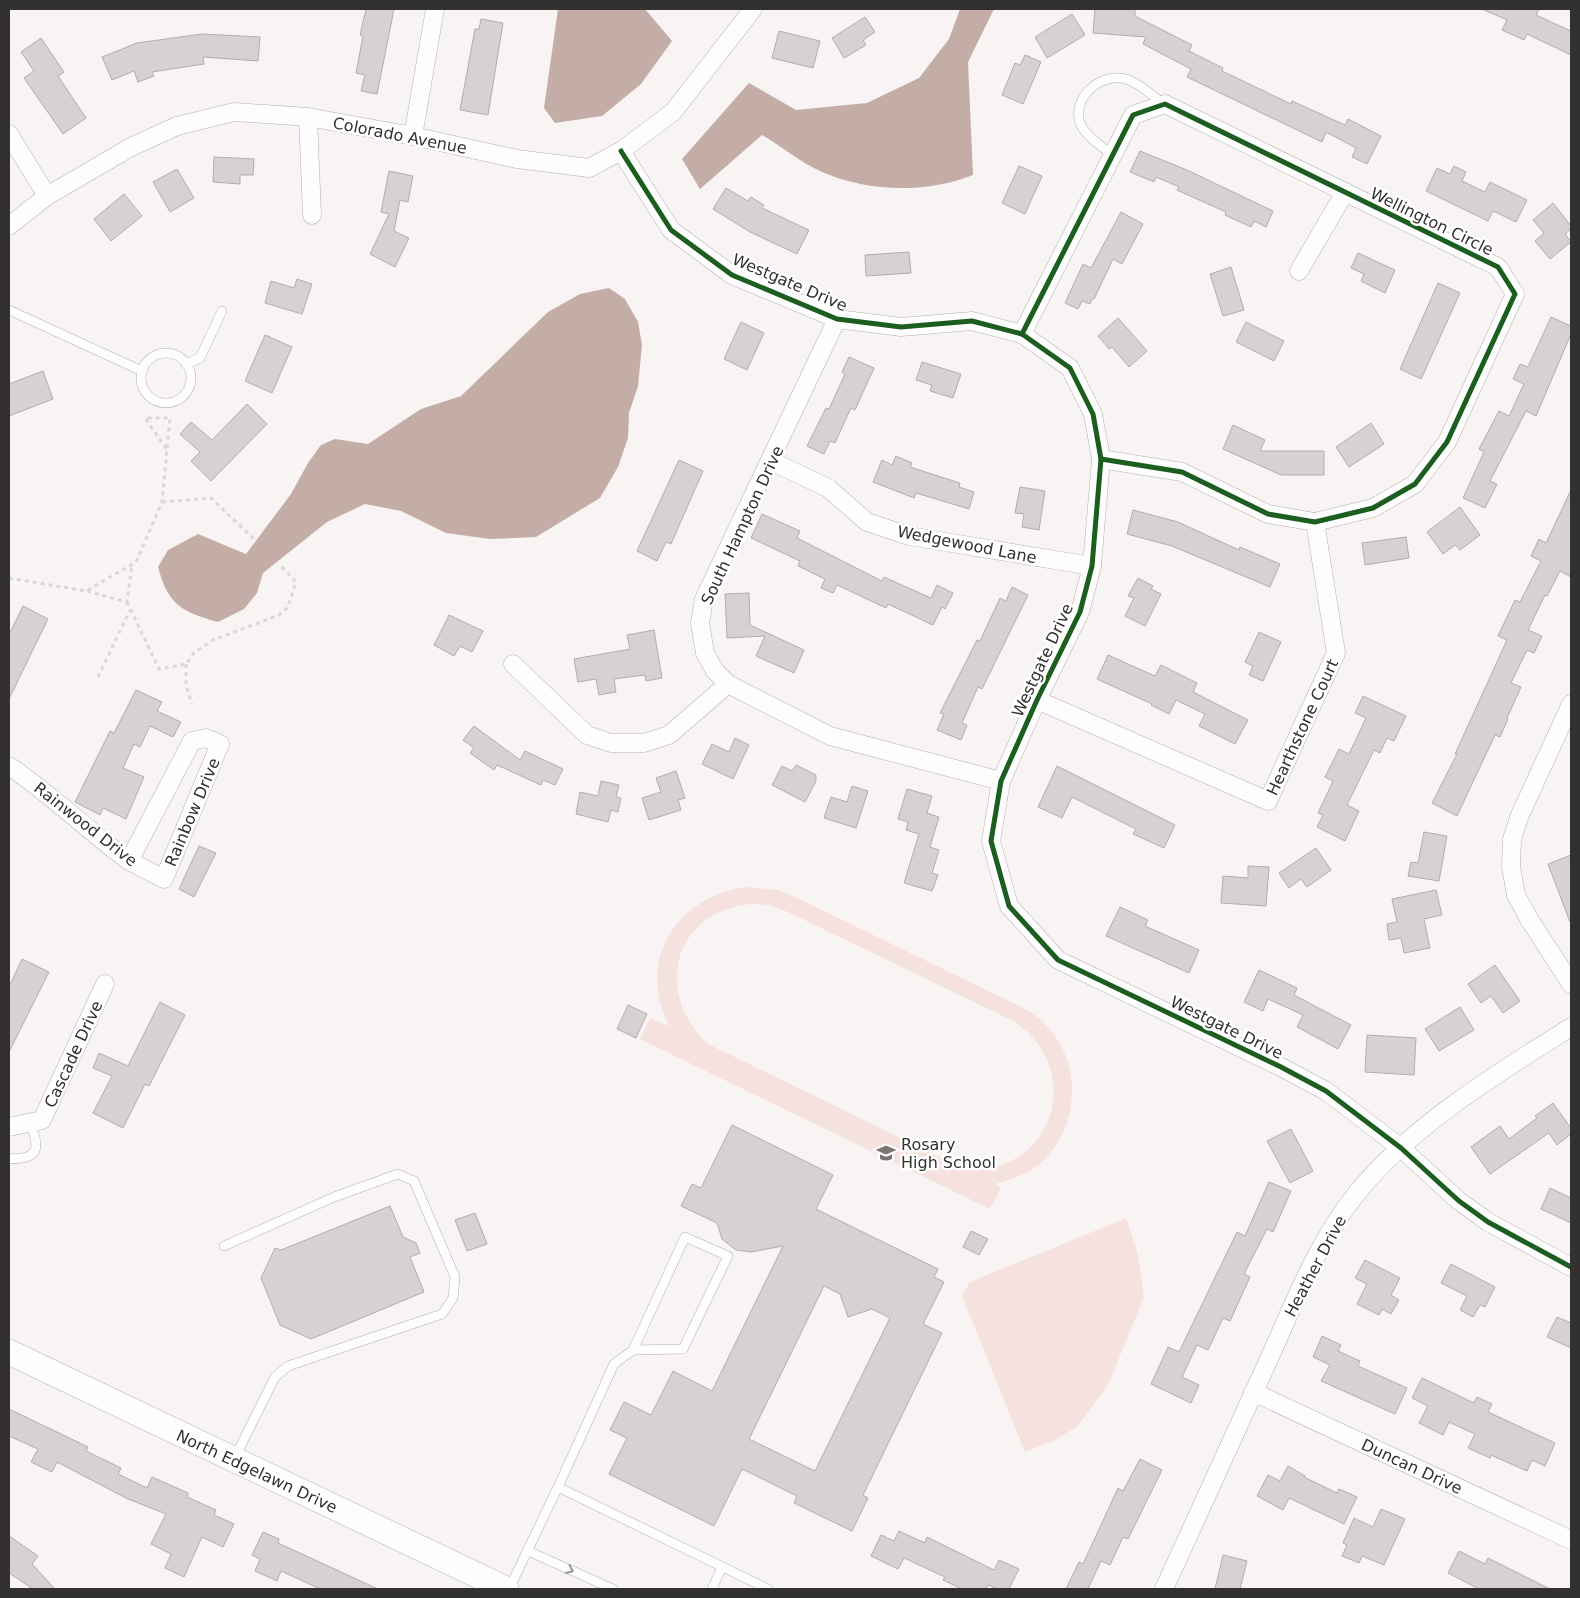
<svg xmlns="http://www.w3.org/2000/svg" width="1580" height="1598" font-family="'DejaVu Sans',sans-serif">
  <rect width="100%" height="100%" fill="#f8f4f3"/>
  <!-- green -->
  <g fill="#f5e2de" fill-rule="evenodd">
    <path d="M 748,887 L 778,890 L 791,895 L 1025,1009 C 1083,1041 1088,1124 1037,1166 C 1025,1175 1010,1180 995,1184 L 1001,1188 L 990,1209 L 640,1039 L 650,1018 L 669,1026 C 636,960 677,895 748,887 ZM 751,904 L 769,905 L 788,912 L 1011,1020 C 1091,1068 1050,1185 958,1166 L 708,1044 C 653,993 673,911 751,904 Z"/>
    <polygon points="1126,1218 1138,1255 1144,1297 1108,1385 1078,1426 1053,1441 1025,1452 962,1296 970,1282"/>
  </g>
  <!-- water -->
  <g fill="#c4ada6">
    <polygon points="558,9 645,9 672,41 641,84 602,116 555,123 544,108"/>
    <path d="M 960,9 L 994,9 L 968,62 L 973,175 C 926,194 866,192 820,171 C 800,162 781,146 762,135 L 700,189 L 682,159 L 749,83 L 796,110 L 867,103 L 919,78 L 949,39 Z"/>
    <path d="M 609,288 L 625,299 L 638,322 L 642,345 L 638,386 L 629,413 L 628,438 L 618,467 L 600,498 L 536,537 L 490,539 L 446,533 L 401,511 L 365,504 L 327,522 L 263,573 L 257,593 L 244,609 L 218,622 C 182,612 168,605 158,567 L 168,550 L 198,534 L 246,554 L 291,494 L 308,463 L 321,445 L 335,439 L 368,444 L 421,409 L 461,396 L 548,312 L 580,294 Z"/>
  </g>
  <!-- building -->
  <g fill="#d5d2d1" stroke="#b0aead" fill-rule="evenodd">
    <polygon points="366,9 394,9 377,94 361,91 365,75 356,73 363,36 360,35"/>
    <polygon points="1095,9 1135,9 1135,16 1192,45 1189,51 1223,68 1222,71 1291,104 1292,101 1345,125 1348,119 1381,136 1367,164 1352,157 1356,148 1326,132 1322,142 1187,77 1191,69 1143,44 1146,37 1093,33"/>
    <polygon points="1482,9 1539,9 1536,15 1571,31 1571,55 1527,34 1524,40 1502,30 1507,20"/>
    <polygon points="1072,14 1085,35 1047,58 1035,37"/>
    <polygon points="865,17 875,32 863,40 866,45 844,58 832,38"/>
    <polygon points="481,19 503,23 488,115 460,110 475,29 479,29"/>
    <polygon points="779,31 820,41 813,68 772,58"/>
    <polygon points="202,34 260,37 258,61 203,57 204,64 152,72 154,76 138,82 134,71 112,80 102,57 137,43"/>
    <polygon points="41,38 64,72 58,76 86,118 63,134 24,78 34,71 21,52"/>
    <polygon points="1025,55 1041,62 1023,104 1002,95 1015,63 1020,65"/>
    <polygon points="1140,151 1187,170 1273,211 1266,227 1254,221 1251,227 1225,215 1226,212 1177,190 1179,187 1156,177 1154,182 1130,172"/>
    <polygon points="214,157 254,159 253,175 240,175 240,184 213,182"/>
    <polygon points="1019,166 1042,176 1025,214 1002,203"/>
    <polygon points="1454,166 1466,172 1462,181 1485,192 1490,182 1527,200 1516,222 1493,211 1488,221 1426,191 1437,168 1450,174"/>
    <polygon points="177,169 194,198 170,212 153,182"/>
    <polygon points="389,171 413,176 408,202 400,200 394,231 409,238 395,267 370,254 389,214 381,212"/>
    <polygon points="726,188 748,201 751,197 764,205 762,208 809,230 797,254 750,232 713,209"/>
    <polygon points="124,194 142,216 111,241 94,219"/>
    <polygon points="1553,203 1571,226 1571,229 1565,234 1571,242 1550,259 1535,241 1544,233 1533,220"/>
    <polygon points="1121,212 1143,224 1122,264 1113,259 1094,299 1092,299 1090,304 1082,301 1078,309 1065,303 1083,264 1091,268"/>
    <polygon points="909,252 911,273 866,276 865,255"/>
    <polygon points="1358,253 1395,270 1385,293 1361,281 1364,274 1351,268"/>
    <polygon points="1231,267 1244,310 1223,316 1210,274"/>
    <polygon points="297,279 312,284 302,314 265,303 271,281 294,288"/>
    <polygon points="1438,283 1460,293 1421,379 1400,369"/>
    <polygon points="1551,317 1571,326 1571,334 1536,416 1526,411 1490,481 1497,484 1485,508 1463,498 1484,452 1479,449 1499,411 1509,416 1524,384 1513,379 1520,364 1528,367"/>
    <polygon points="1118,318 1147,351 1129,367 1112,347 1109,349 1098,336"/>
    <polygon points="741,322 764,333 747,370 724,359"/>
    <polygon points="1246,322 1284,341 1274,361 1236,342"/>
    <polygon points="265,335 292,347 272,393 245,381"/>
    <polygon points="849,357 874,368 855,410 851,408 835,443 830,441 824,454 807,446 826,408 829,409 845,374 842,372"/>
    <polygon points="922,362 961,374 953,398 930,391 932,385 916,380"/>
    <polygon points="43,371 53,399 9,416 9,384"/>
    <polygon points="247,404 267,424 211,481 191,461 200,452 180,434 191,422 212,440"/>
    <polygon points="1371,423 1384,444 1349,467 1336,447"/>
    <polygon points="1233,425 1265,440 1260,451 1324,451 1324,475 1281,475 1223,449"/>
    <polygon points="896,456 912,463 910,467 960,483 959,487 974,492 969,509 916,493 914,498 873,482 882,460 892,465"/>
    <polygon points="679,460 703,471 671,544 666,542 657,561 637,551"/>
    <polygon points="1020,487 1045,491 1039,530 1022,527 1024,514 1015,513"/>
    <polygon points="1571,490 1571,577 1560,571 1547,596 1545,595 1528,630 1542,636 1534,653 1527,650 1511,683 1521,687 1507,718 1508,719 1500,737 1495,735 1457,816 1432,803 1457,754 1455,754 1507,640 1498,636 1515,600 1520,602 1541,561 1531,556 1539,539 1546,543"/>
    <polygon points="1460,507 1480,535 1460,550 1455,545 1443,554 1427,532"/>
    <polygon points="1133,510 1178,522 1239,550 1240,547 1280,564 1270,587 1172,546 1127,534"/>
    <polygon points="762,514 800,531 797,538 882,581 884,577 931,598 937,585 953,593 945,609 942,607 933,625 888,604 886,608 837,585 833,593 821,588 825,579 798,566 800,561 751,538"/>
    <polygon points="1406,537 1409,558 1365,565 1362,543"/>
    <polygon points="1138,578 1153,586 1151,589 1161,594 1145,626 1125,616 1134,598 1128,596"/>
    <polygon points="1012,587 1028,595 982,689 978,687 962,723 967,725 961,740 937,730 944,714 940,713 977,640 980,641 1000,598 1006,601"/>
    <polygon points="749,593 750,625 804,650 794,673 756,656 765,636 727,638 725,594"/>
    <polygon points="23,606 48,619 9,699 9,635"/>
    <polygon points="449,615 483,631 472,652 460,646 454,656 434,645"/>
    <polygon points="654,630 662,678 646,681 645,675 614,679 616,692 599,695 596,679 578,682 574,659 630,649 627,635"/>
    <polygon points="1259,632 1281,642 1263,681 1249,675 1253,666 1245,662"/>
    <polygon points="1108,655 1155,676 1161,665 1197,683 1193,692 1248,720 1235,744 1199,726 1205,714 1176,700 1169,714 1151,705 1152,704 1097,679"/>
    <polygon points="136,690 162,702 157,711 181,722 173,737 150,726 140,747 134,744 123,768 144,777 126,819 103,808 100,815 75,802 110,731 114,733"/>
    <polygon points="1363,696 1406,716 1394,741 1387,738 1380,753 1374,750 1347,805 1359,811 1345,841 1317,827 1323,815 1318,813 1333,781 1325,777 1339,749 1349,754 1366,718 1355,713"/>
    <polygon points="474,726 520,760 525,751 563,769 555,785 543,780 541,785 497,765 494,770 470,753 474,748 463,740"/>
    <polygon points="735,738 749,745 733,779 702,764 712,744 729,752"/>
    <polygon points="796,765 816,775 816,781 805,802 772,785 782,766 792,771"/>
    <polygon points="1057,766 1175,825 1164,848 1133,834 1136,829 1072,797 1062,818 1038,807"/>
    <polygon points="676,771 685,798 678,800 681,810 649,820 642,798 661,792 656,778"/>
    <polygon points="601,781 619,785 616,797 621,798 618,812 611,810 608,822 576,814 580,792 598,796"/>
    <polygon points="852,786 868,791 856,828 824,818 831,797 847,802"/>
    <polygon points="907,789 932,796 927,813 939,817 930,847 939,850 932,873 938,875 932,891 904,883 919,834 906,830 908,822 898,819"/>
    <polygon points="1424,832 1447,836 1439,881 1408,876 1411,862 1418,863"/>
    <polygon points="199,846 216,853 194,897 179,889"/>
    <polygon points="1316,848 1331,870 1307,887 1301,879 1289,888 1279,873"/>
    <polygon points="1571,855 1571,922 1570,922 1548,864"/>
    <polygon points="1248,866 1269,867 1266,906 1221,903 1223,876 1248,878"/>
    <polygon points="1436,890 1442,915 1424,919 1430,948 1404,953 1401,938 1389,940 1387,924 1397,922 1392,899"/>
    <polygon points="1120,907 1148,920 1145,926 1199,950 1189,973 1106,936"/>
    <polygon points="22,959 49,972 9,1052 9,987"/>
    <polygon points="1495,965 1520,1001 1503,1013 1491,996 1481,1003 1468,984"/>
    <polygon points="1259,970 1297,988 1294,995 1351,1025 1338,1049 1297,1027 1303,1015 1268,999 1263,1011 1244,1002"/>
    <polygon points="160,1002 185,1015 149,1086 145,1084 123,1128 93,1113 112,1076 93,1068 99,1053 128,1066"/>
    <polygon points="628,1005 647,1014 636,1038 617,1029"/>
    <polygon points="1460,1007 1474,1030 1439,1051 1425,1029"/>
    <polygon points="1367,1035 1416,1038 1414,1075 1365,1072"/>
    <polygon points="1553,1103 1571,1128 1571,1134 1557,1145 1549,1133 1490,1174 1471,1147 1500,1126 1509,1139 1537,1118 1535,1116"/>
    <path d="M 732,1125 L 833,1175 L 816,1209 L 938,1269 L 934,1277 L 944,1282 L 923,1324 L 942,1333 L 863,1495 L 868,1498 L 852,1531 L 794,1503 L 797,1496 L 742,1469 L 714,1526 L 609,1474 L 627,1438 L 610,1430 L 624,1402 L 651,1415 L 673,1371 L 712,1391 L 783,1246 L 751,1252 L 736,1250 L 722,1239 L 717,1223 L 681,1206 L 692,1184 L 701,1188 ZM 824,1286 L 840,1294 L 848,1317 L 872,1309 L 890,1318 L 815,1471 L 749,1439 Z"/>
    <polygon points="1291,1129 1313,1171 1290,1183 1267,1141"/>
    <polygon points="1269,1182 1291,1191 1273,1232 1267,1229 1244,1274 1250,1277 1230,1321 1223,1318 1208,1350 1197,1345 1182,1377 1199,1385 1191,1403 1151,1384 1168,1347 1179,1352 1237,1232 1245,1236"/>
    <polygon points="1550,1188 1571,1198 1571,1223 1541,1209"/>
    <polygon points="390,1206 403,1237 416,1243 420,1253 410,1257 424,1292 311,1339 280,1325 261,1278 275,1248 281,1250"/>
    <polygon points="475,1213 487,1244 467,1251 455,1220"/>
    <polygon points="971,1231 988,1239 979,1255 963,1247"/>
    <polygon points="1365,1260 1400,1278 1391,1295 1399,1300 1391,1314 1382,1309 1379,1315 1357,1304 1367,1284 1355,1278"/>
    <polygon points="1451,1264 1495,1287 1485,1307 1480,1305 1473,1317 1460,1310 1467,1296 1441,1283"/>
    <polygon points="1557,1317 1571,1323 1571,1348 1547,1337"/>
    <polygon points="1322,1336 1341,1345 1338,1351 1360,1361 1358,1366 1407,1388 1395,1414 1321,1381 1330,1365 1313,1357"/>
    <polygon points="1422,1378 1474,1403 1477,1397 1492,1404 1488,1412 1555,1443 1545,1466 1532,1460 1527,1471 1491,1455 1490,1458 1468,1448 1475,1434 1449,1422 1443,1435 1419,1423 1428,1406 1412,1398"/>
    <polygon points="9,1409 88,1447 86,1451 121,1468 118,1474 147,1488 152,1477 188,1493 187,1497 216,1510 214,1515 234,1524 223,1547 202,1537 184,1577 165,1568 171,1554 151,1544 166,1514 128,1499 57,1462 52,1472 31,1462 38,1449 9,1436"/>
    <polygon points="1140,1459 1162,1470 1128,1539 1123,1537 1110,1565 1101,1561 1088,1589 1066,1589 1079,1562 1083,1564 1118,1488 1123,1491"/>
    <polygon points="1288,1466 1305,1476 1304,1477 1337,1493 1339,1489 1357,1497 1344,1524 1289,1498 1283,1510 1257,1496 1268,1475 1280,1481"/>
    <polygon points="1381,1509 1405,1519 1384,1565 1362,1556 1359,1563 1342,1556 1347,1545 1343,1543 1354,1518 1373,1527"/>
    <polygon points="899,1531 925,1543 927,1537 994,1570 999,1560 1019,1569 1009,1589 998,1589 988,1585 986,1589 962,1589 943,1580 945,1577 904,1558 898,1569 871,1556 881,1535 894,1541"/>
    <polygon points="263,1532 279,1539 278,1543 378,1589 320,1589 281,1571 277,1581 255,1571 260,1559 252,1555"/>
    <polygon points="9,1536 38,1556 32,1564 55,1589 33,1589 9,1573"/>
    <polygon points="1459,1551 1485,1564 1488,1558 1550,1589 1479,1589 1448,1573"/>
    <polygon points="1223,1555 1247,1561 1240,1589 1215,1589"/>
  </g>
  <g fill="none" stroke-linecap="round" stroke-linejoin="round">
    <!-- lane casing -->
    <g stroke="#b3b0af" stroke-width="10">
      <g id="lane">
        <path d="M 1113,156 C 1103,147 1088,138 1082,127 C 1068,101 1100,71 1126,79 C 1139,83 1153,96 1164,104"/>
        <polyline points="9,310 142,371"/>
        <circle cx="166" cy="378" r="25"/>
        <polyline points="186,364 200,358 222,311"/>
        <path d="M 9,1159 C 40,1159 40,1148 30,1123"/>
        <polyline points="224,1246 334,1197 398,1174 414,1181 455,1277 453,1298 442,1314 288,1366 275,1377 235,1457"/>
        <polyline points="558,1487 614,1364 633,1350 685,1237 728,1256 683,1349 633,1350"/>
        <polyline points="528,1551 613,1589"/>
        <polyline points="509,1589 558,1487 768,1589"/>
        <polyline points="712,1589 722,1567"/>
      </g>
    </g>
    <!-- street casing -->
    <g stroke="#b3b0af" stroke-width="19">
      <g id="street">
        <polyline points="308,117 312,215"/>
        <polyline points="9,134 47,196"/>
        <polyline points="413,136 435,9"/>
        <polyline points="621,151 671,230 732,275 837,319 901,327 972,321 1022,334 1070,368 1093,414 1101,459 1092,566 1080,612 1037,700 1001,781 991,841 1009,906 1058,960 1281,1067 1326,1091 1401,1148 1459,1201 1488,1222 1571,1267"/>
        <polyline points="9,226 47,196 131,147 177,126 234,112 308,117 413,136 517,159 589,168 621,151 673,112 753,9"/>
        <polyline points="1299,271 1345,192"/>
        <polyline points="837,319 704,599 700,623 705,653 715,671 728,684 830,736 1001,781"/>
        <polyline points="1022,334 1133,115 1165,104 1498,267 1515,294 1447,442 1415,484 1373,508 1315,522 1268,514 1182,472 1101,459"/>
        <polyline points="771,461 828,488 867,522 909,536 1092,566"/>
        <polyline points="513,664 587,735 611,743 644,743 669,735 728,684"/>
        <polyline points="1037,700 1268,801 1336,653 1315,522"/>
        <polyline points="1571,704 1520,815 1512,839 1511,867 1516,895 1529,919 1571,984"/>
        <path d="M 9,766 C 51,794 88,831 129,861 L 131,862 L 164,879 L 220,744 L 206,738 L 192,741 L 129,861"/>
        <polyline points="9,1127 42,1120 105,984"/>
        <polyline points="1253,1392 1571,1540"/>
        <path d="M 1164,1589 C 1199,1512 1234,1436 1269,1359 C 1294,1303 1318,1241 1357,1193 C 1412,1125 1498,1073 1571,1027"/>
      </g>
    </g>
    <!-- secondary casing -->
    <g stroke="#b3b0af" stroke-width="26">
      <polyline id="secondary" points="9,1352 506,1589"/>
    </g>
    <!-- path -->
    <g stroke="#d9d8d8" stroke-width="3" stroke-dasharray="4 4" stroke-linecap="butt">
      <polyline points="162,502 211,498 255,540"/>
      <polyline points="9,578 86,591 136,562 162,502 170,418 145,418 167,450"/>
      <polyline points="87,591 127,602 132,565"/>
      <polyline points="127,602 159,669 186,664 194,653 213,640 279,615 288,607 296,582 280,565"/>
      <polyline points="186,664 186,685 192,704"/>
      <polyline points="98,677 130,610"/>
    </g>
    <!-- lane -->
    <use href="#lane" stroke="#fefdfd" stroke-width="9"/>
    <!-- street -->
    <use href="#street" stroke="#fefdfd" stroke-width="18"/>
    <!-- secondary -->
    <use href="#secondary" stroke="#fefdfd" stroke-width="25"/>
    <!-- cycleway casing -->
    <g stroke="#fff" stroke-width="8">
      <g id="cycleway">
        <polyline points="621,151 671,230 732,275 837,319 901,327 972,321 1022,334 1070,368 1093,414 1101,459 1092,566 1080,612 1037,700 1001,781 991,841 1009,906 1058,960 1281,1067 1326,1091 1401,1148 1459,1201 1488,1222 1571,1267"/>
        <polyline points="1022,334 1133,115 1165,104 1498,267 1515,294 1447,442 1415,484 1373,508 1315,522 1268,514 1182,472 1101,459"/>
      </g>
    </g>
    <!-- cycleway -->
    <use href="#cycleway" stroke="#1b5e20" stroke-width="5"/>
  </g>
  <!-- one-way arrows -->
  <defs><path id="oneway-chevron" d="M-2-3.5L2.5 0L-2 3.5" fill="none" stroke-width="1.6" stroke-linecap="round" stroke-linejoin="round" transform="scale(1.25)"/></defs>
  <use stroke="#989796" href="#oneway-chevron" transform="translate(570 1570) rotate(24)"/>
  <!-- icons -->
  <defs>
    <g id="school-bare" transform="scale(1.5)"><path d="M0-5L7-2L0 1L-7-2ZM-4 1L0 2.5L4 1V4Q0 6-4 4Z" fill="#787574" stroke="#fff" stroke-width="2.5" paint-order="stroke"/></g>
  </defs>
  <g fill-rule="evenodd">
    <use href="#school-bare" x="886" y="1153"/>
  </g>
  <g text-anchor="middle" stroke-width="5" stroke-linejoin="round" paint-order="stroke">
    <!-- street labels -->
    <g font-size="16" fill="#333130" stroke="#fff">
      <text transform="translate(400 135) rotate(11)" y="6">Colorado Avenue</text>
      <text transform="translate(1432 221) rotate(26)" y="6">Wellington Circle</text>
      <text transform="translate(790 282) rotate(23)" y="6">Westgate Drive</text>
      <text transform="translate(742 525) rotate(-65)" y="6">South Hampton Drive</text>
      <text transform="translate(967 544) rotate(11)" y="6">Wedgewood Lane</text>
      <text transform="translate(1042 660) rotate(-65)" y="6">Westgate Drive</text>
      <text transform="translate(1302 727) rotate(-65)" y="6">Hearthstone Court</text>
      <text transform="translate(192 812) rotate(-67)" y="6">Rainbow Drive</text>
      <text transform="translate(86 824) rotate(38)" y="6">Rainwood Drive</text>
      <text transform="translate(1227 1027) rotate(26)" y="6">Westgate Drive</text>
      <text transform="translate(73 1054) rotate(-65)" y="6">Cascade Drive</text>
      <text transform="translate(1315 1266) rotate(-62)" y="6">Heather Drive</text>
      <text transform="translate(1412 1466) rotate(25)" y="6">Duncan Drive</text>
      <text transform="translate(257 1471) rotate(25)" y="6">North Edgelawn Drive</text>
    </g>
    <!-- poi labels -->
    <g font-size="16" fill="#333130" stroke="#fff" text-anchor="start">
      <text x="901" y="1150">Rosary<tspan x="901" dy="18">High School</tspan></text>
    </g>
  </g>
  <!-- border -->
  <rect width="1580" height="1598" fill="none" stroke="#333130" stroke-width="20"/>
</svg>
